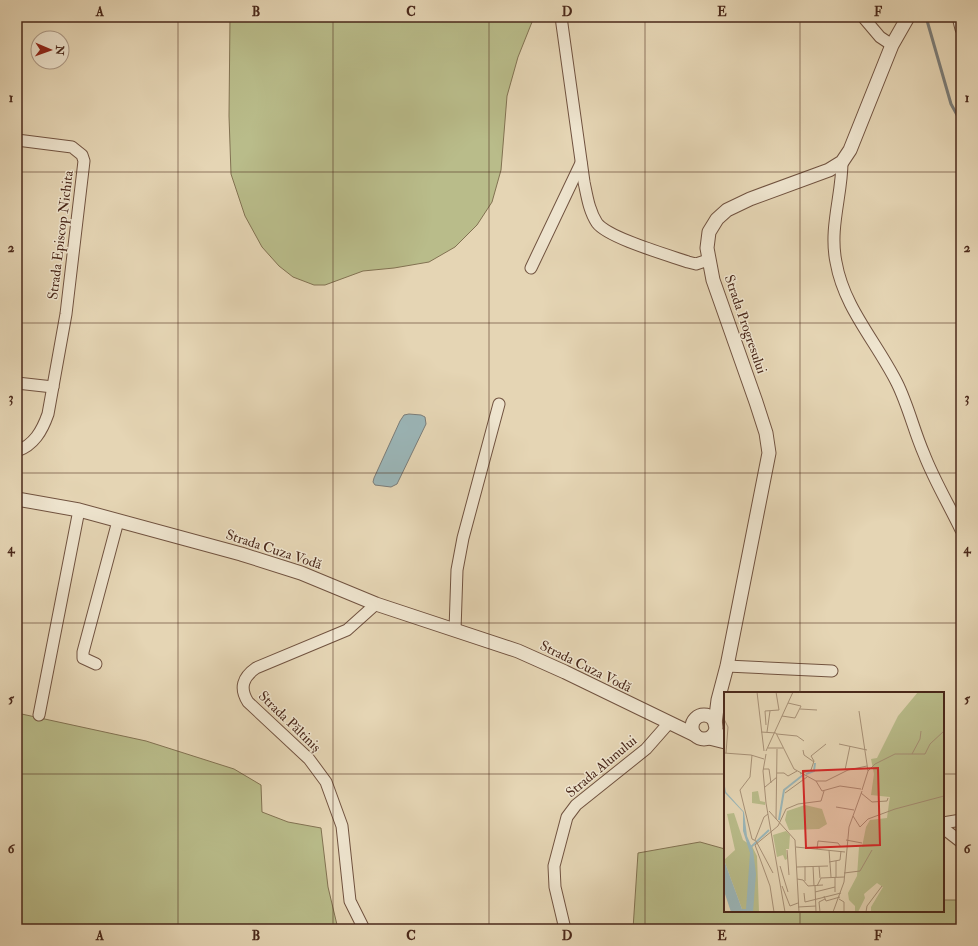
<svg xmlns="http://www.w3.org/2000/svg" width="978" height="946" font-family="'IM FELL Double Pica',serif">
  <rect width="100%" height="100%" fill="#e5d5b4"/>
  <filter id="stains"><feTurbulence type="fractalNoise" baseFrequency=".005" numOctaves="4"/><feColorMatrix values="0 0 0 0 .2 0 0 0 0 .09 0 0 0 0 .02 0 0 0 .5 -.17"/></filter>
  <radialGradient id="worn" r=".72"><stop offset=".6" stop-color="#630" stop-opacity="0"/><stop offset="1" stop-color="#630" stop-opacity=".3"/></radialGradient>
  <!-- green -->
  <g fill="#b9bc8a" stroke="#827252">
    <polygon points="230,17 534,17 518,57 507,96 501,170 492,202 477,225 455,247 429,262 394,268 363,271 325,285 314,285 293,277 279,266 262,247 245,216 231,174 229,116"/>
    <polygon points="17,713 146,741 234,769 261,785 262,812 288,822 321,828 328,887 338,929 17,929"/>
    <polygon points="700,842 725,849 725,911 943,911 943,900 961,900 961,929 633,929 638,853"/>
  </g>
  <!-- water -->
  <polygon fill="#9bb6b8" stroke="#7b7d79" points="409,414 421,415 425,417 426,424 397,484 391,487 375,485 373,482 374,478 400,421 404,415"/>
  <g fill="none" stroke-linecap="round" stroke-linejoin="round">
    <!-- stream -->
    <polyline stroke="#7b7d79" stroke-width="3" points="926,17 951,104 961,122"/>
    <!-- minor casing -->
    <g stroke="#715340" stroke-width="13">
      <g id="minor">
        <path d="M 561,17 L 584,182 C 587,196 589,211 597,223 C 608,238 668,255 688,262 L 696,264 L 708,260"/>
        <polyline points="863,17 880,37 892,45"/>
        <polyline points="958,17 961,29"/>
        <path d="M 17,140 L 72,147 L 82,155 L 84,161 L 66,314 L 48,414 C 42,431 34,445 17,451"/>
        <path d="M 842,162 C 842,195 829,228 836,262 C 844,308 876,341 897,383 C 908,405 914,431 924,454 C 934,480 949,505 961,530"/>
        <polyline points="531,268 581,163"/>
        <polyline points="17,383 53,387"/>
        <polyline points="455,630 457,570 463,538 499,404"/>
        <polyline points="96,664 83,658 83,652 118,521"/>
        <polyline points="727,666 832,671"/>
        <polyline points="39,715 79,510"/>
        <polyline points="716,730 725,741"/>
        <polyline points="709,739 725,743"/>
        <polyline points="943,823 961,820"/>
        <polyline points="943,828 961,842"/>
        <path d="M 364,929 L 350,901 L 342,826 L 326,782 L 309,759 L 248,702 C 239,688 243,677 256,668 L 347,630 L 376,604"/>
        <polyline points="565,929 555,887 554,866 567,817 576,805 646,749 668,724"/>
      </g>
    </g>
    <!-- tertiary casing -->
    <g stroke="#715340" stroke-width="15">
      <g id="tertiary">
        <polyline points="17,499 79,510 241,554 301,573 376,604 518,651 565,672 695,735"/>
        <circle cx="704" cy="727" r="12"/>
        <polyline points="715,724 718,700 727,666 769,453 766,433 756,402 713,280 707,248 709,232 717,219 727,210 750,199 829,170 842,162 850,150 892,45 908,17"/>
      </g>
    </g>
    <!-- minor -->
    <use href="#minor" stroke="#eee4ce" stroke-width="11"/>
    <!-- tertiary -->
    <use href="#tertiary" stroke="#eee4ce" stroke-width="13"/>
  </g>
  <!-- grid -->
  <path fill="none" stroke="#4a281a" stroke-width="1" stroke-opacity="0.55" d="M 178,17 L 178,929M 333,17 L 333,929M 489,17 L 489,929M 645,17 L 645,929M 800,17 L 800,693M 17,172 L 961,172M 17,323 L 961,323M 17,473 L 961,473M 17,623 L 961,623M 17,774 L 725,774M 943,774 L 961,774M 800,911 L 800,929"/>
  <g text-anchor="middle" stroke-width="3" stroke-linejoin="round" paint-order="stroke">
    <!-- street labels -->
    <g font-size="14" fill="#4a281a" stroke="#eee4ce">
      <text transform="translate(60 235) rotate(-83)" y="5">Strada Episcop Nichita</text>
      <text transform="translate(746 324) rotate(71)" y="5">Strada Progresului</text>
      <text transform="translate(274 549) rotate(18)" y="5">Strada Cuza Vodă</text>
      <text transform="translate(586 666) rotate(26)" y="5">Strada Cuza Vodă</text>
      <text transform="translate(290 721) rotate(44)" y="5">Strada Păltiniș</text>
      <text transform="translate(601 766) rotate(-40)" y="5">Strada Alunului</text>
    </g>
  </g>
  <!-- overview -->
  <g transform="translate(724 692)">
    <rect width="220" height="220" fill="#e5d5b4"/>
    <path d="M 194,0 L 220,0 L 220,220 L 147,220 L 147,215 L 159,195 L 153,191 L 140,202 L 141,206 L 134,220 L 131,220 L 131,214 L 125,208 L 124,201 L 133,184 L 135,155 L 138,155 L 142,135 L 146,128 L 163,126 L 165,111 L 166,105 L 147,103 L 150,82 L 147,67 L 153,66 L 174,24 ZM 34,99 L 36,109 L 41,110 L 41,113 L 28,111 L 28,100 ZM 81,113 L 98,117 L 103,132 L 95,137 L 65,138 L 61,128 L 63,119 ZM 10,121 L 19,148 L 28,154 L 33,164 L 35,220 L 22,220 L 18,217 L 0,168 L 11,158 L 3,122 ZM 62,139 L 66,143 L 65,157 L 62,157 L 63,167 L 61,168 L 59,163 L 53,165 L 49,143 Z" fill="#b9bc8a"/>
    <path d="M 0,89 L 2,100 L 20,120 L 23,144 L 29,158 L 32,182 L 29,220 L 7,220 L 0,199 L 0,168 L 18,217 L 22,217 L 26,161 L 19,139 L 19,120 L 0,100 Z" fill="#9bb6b8"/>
    <path fill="none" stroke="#9bb6b8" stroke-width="2" d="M 82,82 L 90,79 L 91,71M 55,128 L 60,98 L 79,83M 27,155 L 45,138"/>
    <path fill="none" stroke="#a79076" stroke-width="1" d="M 33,0 L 40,59M 52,0 L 55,18M 76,17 L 93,18M 135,19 L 144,79 L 138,98M 58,24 L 71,26 L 77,14 L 64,11M 0,27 L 4,35 L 2,61M 42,33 L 41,19 L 55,18M 37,40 L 52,41 L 70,77 L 92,89 L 98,99 L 116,94 L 137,97M 43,40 L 46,19M 53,42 L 73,44 L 80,49M 115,52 L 143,58M 44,56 L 59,56M 79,58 L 80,63 L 90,70M 42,59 L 69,0M 0,61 L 27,63 L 40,67M 42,62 L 39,79 L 42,111 L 61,220M 188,62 L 196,47 L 197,39M 28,63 L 26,85 L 16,98 L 28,147 L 32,149 L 49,181M 39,77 L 45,77 L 47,91M 121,78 L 126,54M 144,79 L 151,72 L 171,62 L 201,62 L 206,52 L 220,39M 53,81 L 60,81 L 64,84 L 73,79M 76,82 L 87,78 L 90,69 L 87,64 L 102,52M 92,89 L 102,89 L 124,78 L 143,74M 41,95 L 53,85M 61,101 L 83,85M 137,101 L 148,110 L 163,109 L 164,106M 112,115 L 130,118M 45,119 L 71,148 L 75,220M 129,124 L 136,135 L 144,127 L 171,117 L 220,104M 52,127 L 53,57M 31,148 L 40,125 L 44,122M 122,148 L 138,151M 72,155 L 121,160M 93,157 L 94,149 L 114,151 L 117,155M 63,158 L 65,183M 105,158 L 107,185M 112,169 L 112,185M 105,170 L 116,168 L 117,159M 56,174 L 64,200M 81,174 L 81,189M 89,174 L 90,194M 95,174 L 96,186M 73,175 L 104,174M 120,181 L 136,179 L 148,158M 111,185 L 111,200M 73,187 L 79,188 L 84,194 L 99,193M 58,194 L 66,214 L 74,211M 91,194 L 92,220M 93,194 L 97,186 L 120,185M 91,200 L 111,195M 80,201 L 81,210 L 117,201M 100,204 L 102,209 L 116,205M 115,207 L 120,210 L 120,220M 74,215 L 92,214M 50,220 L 46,194 L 31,153 L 54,134 L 62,117 L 74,112 L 97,109 L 100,99M 96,220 L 95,210 L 101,207M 109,220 L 120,190 L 125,135 L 138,99M 142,220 L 143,214 L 158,194"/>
    <path fill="#d62828" fill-opacity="0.15" stroke="#d62828" stroke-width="2" d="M 154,76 L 156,153 L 82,156 L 79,79 Z"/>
    <rect width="220" height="220" fill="none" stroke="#4a281a" stroke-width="2"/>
  </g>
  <!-- margin -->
  <rect width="978" height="946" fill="none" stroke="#e5d5b4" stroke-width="44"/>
  <!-- north arrow -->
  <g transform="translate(50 50) rotate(92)"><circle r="19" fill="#eee4ce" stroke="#ac9986"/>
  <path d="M0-3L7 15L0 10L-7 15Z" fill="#8f2418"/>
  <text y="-6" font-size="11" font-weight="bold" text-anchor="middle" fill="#4a281a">N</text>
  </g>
  <rect x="22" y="22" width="934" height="902" fill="none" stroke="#4a281a" stroke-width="1.5"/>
  <g font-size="13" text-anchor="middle" font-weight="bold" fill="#4a281a">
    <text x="100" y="16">A</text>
    <text x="256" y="16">B</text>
    <text x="411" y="16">C</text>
    <text x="567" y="16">D</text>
    <text x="722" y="16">E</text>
    <text x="878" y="16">F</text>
    <text x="11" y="102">1</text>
    <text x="967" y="102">1</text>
    <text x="11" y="252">2</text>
    <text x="967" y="252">2</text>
    <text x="11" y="402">3</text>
    <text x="967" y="402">3</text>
    <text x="11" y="553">4</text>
    <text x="967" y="553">4</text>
    <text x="11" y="703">5</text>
    <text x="967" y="703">5</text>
    <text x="11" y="853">6</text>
    <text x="967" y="853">6</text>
    <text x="100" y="940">A</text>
    <text x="256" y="940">B</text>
    <text x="411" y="940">C</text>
    <text x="567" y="940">D</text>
    <text x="722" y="940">E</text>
    <text x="878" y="940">F</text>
  </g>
  <rect width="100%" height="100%" filter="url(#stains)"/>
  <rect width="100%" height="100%" fill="url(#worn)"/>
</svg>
